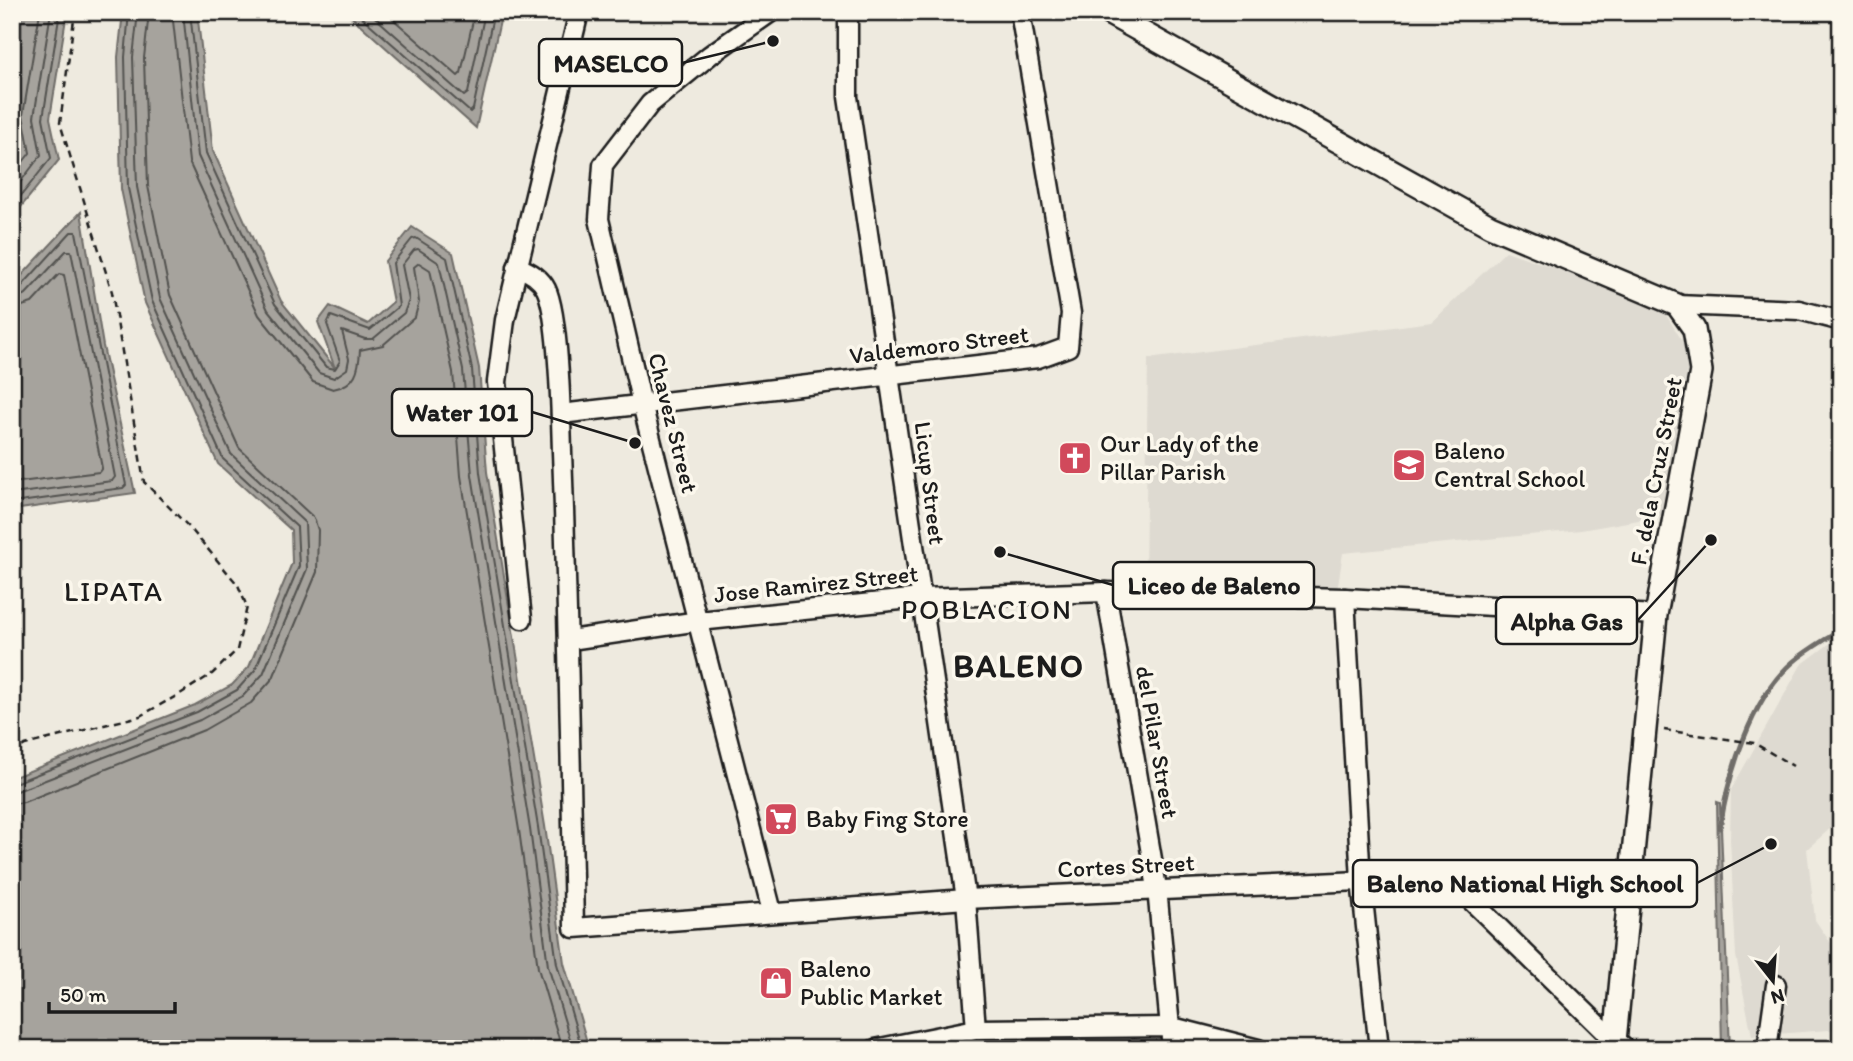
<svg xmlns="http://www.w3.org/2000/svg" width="1853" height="1061" font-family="Itim,sans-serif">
  <rect width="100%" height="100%" fill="#eeeadf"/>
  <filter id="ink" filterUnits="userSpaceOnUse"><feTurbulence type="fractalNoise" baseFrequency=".0143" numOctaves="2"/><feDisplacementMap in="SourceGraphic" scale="14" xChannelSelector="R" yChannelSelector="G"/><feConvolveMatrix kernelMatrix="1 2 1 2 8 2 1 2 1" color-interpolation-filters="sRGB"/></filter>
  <g filter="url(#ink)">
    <!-- built -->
    <g fill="#dedad1">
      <polygon points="1506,251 1660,305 1689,352 1682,414 1662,516 1581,530 1343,553 1337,591 1145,580 1148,359 1432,322"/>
      <polygon points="1829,644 1841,654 1841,819 1807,849 1815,920 1841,958 1841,1029 1752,1036 1736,956 1730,839 1731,790 1801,665"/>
    </g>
    <!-- water -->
    <g fill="#a6a39d" stroke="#6f6d69" stroke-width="2">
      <polygon points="12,12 67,12 50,118 59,160 12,218"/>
      <polygon points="123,12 200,12 198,20 213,151 281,301 335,368 318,322 330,306 368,324 393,302 385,261 412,227 453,253 479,368 487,472 545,826 564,963 589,1049 12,1049 12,778 195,705 232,685 249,667 292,563 291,530 218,464 145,303 121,189 118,57"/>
      <polygon points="346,12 502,12 476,128"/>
      <polygon points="81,212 103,346 135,493 12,510 12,286"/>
      <polygon points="1717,802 1720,803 1730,1049 1722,1049"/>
      <polygon points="1017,1036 1167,1041 1191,1049 936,1049"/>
    </g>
    <!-- pier -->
    <polygon fill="#eeeadf" points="1030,1036 1160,1040 1191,1049 1030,1049"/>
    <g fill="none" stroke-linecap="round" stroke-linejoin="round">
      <!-- shore -->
      <g stroke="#535250" stroke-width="2">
        <path d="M 172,12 L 189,162 L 259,315 L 313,382 L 333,389 C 356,385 359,370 360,350 L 383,345 L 415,317 L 419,302 L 414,267 L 419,263 L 430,270 L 453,372 L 461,476 L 519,830 L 538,968 L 562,1049"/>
        <polyline points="183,12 198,156 268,310 319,373 334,378 347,369 349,359 342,331 365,339 373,339 404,313 409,300 402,265 414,250 418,249 439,263 463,370 472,475 530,829 548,966 573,1049"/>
        <polyline points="192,12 191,21 206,153 275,304 326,367 335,369 340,361 327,324 331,316 370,330 399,306 393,263 412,239 416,238 447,258 472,369 480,473 538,827 557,964 582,1049"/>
        <polyline points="356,12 470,112 473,109 494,12"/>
        <polyline points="369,12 464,96 468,93 485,12"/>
        <polyline points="385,12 458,76 461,73 475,12"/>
        <polyline points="12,176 30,153 23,115 40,12"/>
        <polyline points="12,193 41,155 34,117 51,12"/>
        <polyline points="12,207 51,158 43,118 60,12"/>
        <polyline points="12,290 20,288 71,232 76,232 126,485 123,488 12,503"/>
        <polyline points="12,299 26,294 66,251 71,251 115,477 112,481 12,494"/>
        <polyline points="12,309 32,303 59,274 64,275 102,468 99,472 12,483"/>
        <polyline points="12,784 197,712 237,690 255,670 299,566 297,527 223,459 152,301 128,188 125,57 129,12"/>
        <polyline points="12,793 200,720 243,696 263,674 307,569 305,523 231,454 160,298 137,187 133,57 138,12"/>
        <polyline points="12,804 24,802 204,730 251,703 273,678 317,572 318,530 314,518 239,448 170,295 148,186 144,58 149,12"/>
        <polyline points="980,1049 1018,1043 1161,1047"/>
      </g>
      <!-- stream -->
      <path stroke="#6f6d69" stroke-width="5" d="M 1720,828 C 1728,775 1751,698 1793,662 C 1806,651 1820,643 1834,634"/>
      <!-- minor casing -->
      <g stroke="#1c1c1c" stroke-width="23">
        <g id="minor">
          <polyline points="771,12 710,55 650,104 603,165 599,219 642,404 772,912"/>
          <polyline points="848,12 848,97 966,899 976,1029"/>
          <path d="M 517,267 C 529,271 540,277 546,289 C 559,315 561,418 562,452 C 568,611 571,769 574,928 L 966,899 L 1447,877 L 1615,1041"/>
          <polyline points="1677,305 1799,310 1841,321"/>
          <polyline points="561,414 1038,358 1068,347 1071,313 1020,12"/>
          <polyline points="1106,592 1157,888 1172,1049"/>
          <polyline points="1345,598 1361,880 1379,1049"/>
          <polyline points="522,619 497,382 505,320 579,12"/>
          <polyline points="570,640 699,621 920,598 1106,592 1345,598 1656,615"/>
          <polyline points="875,1049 976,1029 1172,1027 1258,1049"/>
          <polyline points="1767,1049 1776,985"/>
        </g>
      </g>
      <!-- major casing -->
      <g stroke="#1c1c1c" stroke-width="26">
        <polyline id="major" points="1106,12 1490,226 1677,305 1694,329 1701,371 1656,615 1615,1041 1624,1049"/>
      </g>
      <!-- path -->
      <g stroke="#1c1c1c" stroke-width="2.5" stroke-dasharray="7 5" stroke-linecap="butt">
        <polyline points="1664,730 1754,743 1793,766"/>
        <polyline points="12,753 25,745 140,716 180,694 212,674 237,650 247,607 238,585 190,528 144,482 112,292 60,123 75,12"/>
      </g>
      <!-- minor -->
      <use href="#minor" stroke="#fbf7ec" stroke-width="18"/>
      <!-- major -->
      <use href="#major" stroke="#fbf7ec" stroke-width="21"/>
    </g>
  </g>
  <!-- icons -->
  <defs>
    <g id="church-square" transform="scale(1.75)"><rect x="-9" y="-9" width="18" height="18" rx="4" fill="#d1495b" stroke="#fbf7ec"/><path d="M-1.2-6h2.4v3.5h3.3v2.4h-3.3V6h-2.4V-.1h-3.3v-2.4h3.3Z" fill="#fff"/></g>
    <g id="school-square" transform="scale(1.75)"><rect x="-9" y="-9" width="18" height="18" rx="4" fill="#d1495b" stroke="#fbf7ec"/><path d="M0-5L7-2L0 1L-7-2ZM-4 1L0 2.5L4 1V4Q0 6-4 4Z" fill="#fff"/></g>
    <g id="supermarket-square" transform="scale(1.75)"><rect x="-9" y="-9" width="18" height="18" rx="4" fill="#d1495b" stroke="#fbf7ec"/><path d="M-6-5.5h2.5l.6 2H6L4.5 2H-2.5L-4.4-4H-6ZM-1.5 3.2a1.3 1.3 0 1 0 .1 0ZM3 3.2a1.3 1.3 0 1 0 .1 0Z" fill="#fff"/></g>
    <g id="shop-square" transform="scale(1.75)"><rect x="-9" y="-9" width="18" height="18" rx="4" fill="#d1495b" stroke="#fbf7ec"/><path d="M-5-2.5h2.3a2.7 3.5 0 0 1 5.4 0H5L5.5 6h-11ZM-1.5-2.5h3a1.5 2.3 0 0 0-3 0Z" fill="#fff"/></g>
  </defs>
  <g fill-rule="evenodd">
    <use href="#church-square" x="1075" y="458"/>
    <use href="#school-square" x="1409" y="465"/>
    <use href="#supermarket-square" x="781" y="819"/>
    <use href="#shop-square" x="776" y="983"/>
  </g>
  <g text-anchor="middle" stroke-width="7" stroke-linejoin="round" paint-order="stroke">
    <!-- street labels -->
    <g font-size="24" fill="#1c1c1c" stroke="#fbf7ec">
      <text transform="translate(939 345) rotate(-7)" y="8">Valdemoro Street</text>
      <text transform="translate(673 423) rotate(76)" y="8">Chavez Street</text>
      <text transform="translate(1656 471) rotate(-79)" y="8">F. dela Cruz Street</text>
      <text transform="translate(930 483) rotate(83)" y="8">Licup Street</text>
      <text transform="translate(816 584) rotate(-6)" y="8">Jose Ramirez Street</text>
      <text transform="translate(1157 742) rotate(80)" y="8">del Pilar Street</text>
      <text transform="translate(1126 866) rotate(-3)" y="8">Cortes Street</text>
    </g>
    <!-- poi labels -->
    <g font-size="24" fill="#1c1c1c" stroke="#fbf7ec" text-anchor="start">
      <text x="1100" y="452">Our Lady of the<tspan x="1100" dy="28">Pillar Parish</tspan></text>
      <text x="1434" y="459">Baleno<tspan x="1434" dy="28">Central School</tspan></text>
      <text x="806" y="827">Baby Fing Store</text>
      <text x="800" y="977">Baleno<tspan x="800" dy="28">Public Market</tspan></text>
    </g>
    <!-- quarter labels -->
    <g font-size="28" letter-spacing="2" fill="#1c1c1c" stroke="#fbf7ec">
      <text x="114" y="601">LIPATA</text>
      <text x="987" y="619">POBLACION</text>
    </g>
    <!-- district labels -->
    <g font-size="32" font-weight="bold" letter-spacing="2" fill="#1c1c1c" stroke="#fbf7ec">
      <text x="1019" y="677">BALENO</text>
    </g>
  </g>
  <!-- callouts -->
  <path fill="none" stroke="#1c1c1c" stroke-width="2.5" d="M773 41L682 63M635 443L532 412M1000 552L1113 585M1711 540L1637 621M1771 844L1697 883"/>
  <g fill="#1c1c1c" stroke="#fbf7ec" stroke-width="2.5">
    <circle cx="773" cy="41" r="7"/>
    <circle cx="635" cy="443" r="7"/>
    <circle cx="1000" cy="552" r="7"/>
    <circle cx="1711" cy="540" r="7"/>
    <circle cx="1771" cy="844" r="7"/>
  </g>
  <g fill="#fbf7ec" stroke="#1c1c1c" stroke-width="2.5">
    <rect x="539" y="39" width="143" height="47" rx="7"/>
    <rect x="392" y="389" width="140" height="47" rx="7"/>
    <rect x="1113" y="562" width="201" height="47" rx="7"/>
    <rect x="1496" y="597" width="141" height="47" rx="7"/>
    <rect x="1353" y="860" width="344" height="47" rx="7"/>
  </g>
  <g font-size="26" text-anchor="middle" font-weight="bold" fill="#1c1c1c">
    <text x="611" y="72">MASELCO</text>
    <text x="462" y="421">Water 101</text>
    <text x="1214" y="594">Liceo de Baleno</text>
    <text x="1567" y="630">Alpha Gas</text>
    <text x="1525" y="892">Baleno National High School</text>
  </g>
  <!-- margin -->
  <rect width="1853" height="1061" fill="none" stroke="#fbf7ec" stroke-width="42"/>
  <rect x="21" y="21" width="1811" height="1019" fill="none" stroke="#1c1c1c" stroke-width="2.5" filter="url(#ink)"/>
  <!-- north arrow -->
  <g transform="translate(1773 981) rotate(163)" stroke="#fbf7ec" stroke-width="5" paint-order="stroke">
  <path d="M0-5L12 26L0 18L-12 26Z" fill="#1c1c1c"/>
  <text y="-10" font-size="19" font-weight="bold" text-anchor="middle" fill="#1c1c1c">N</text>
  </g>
  <!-- scale -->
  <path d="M49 1002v10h126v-10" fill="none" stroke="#1c1c1c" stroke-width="3.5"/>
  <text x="60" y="1002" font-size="21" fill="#1c1c1c" stroke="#fbf7ec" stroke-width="5" paint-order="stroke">50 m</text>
</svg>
